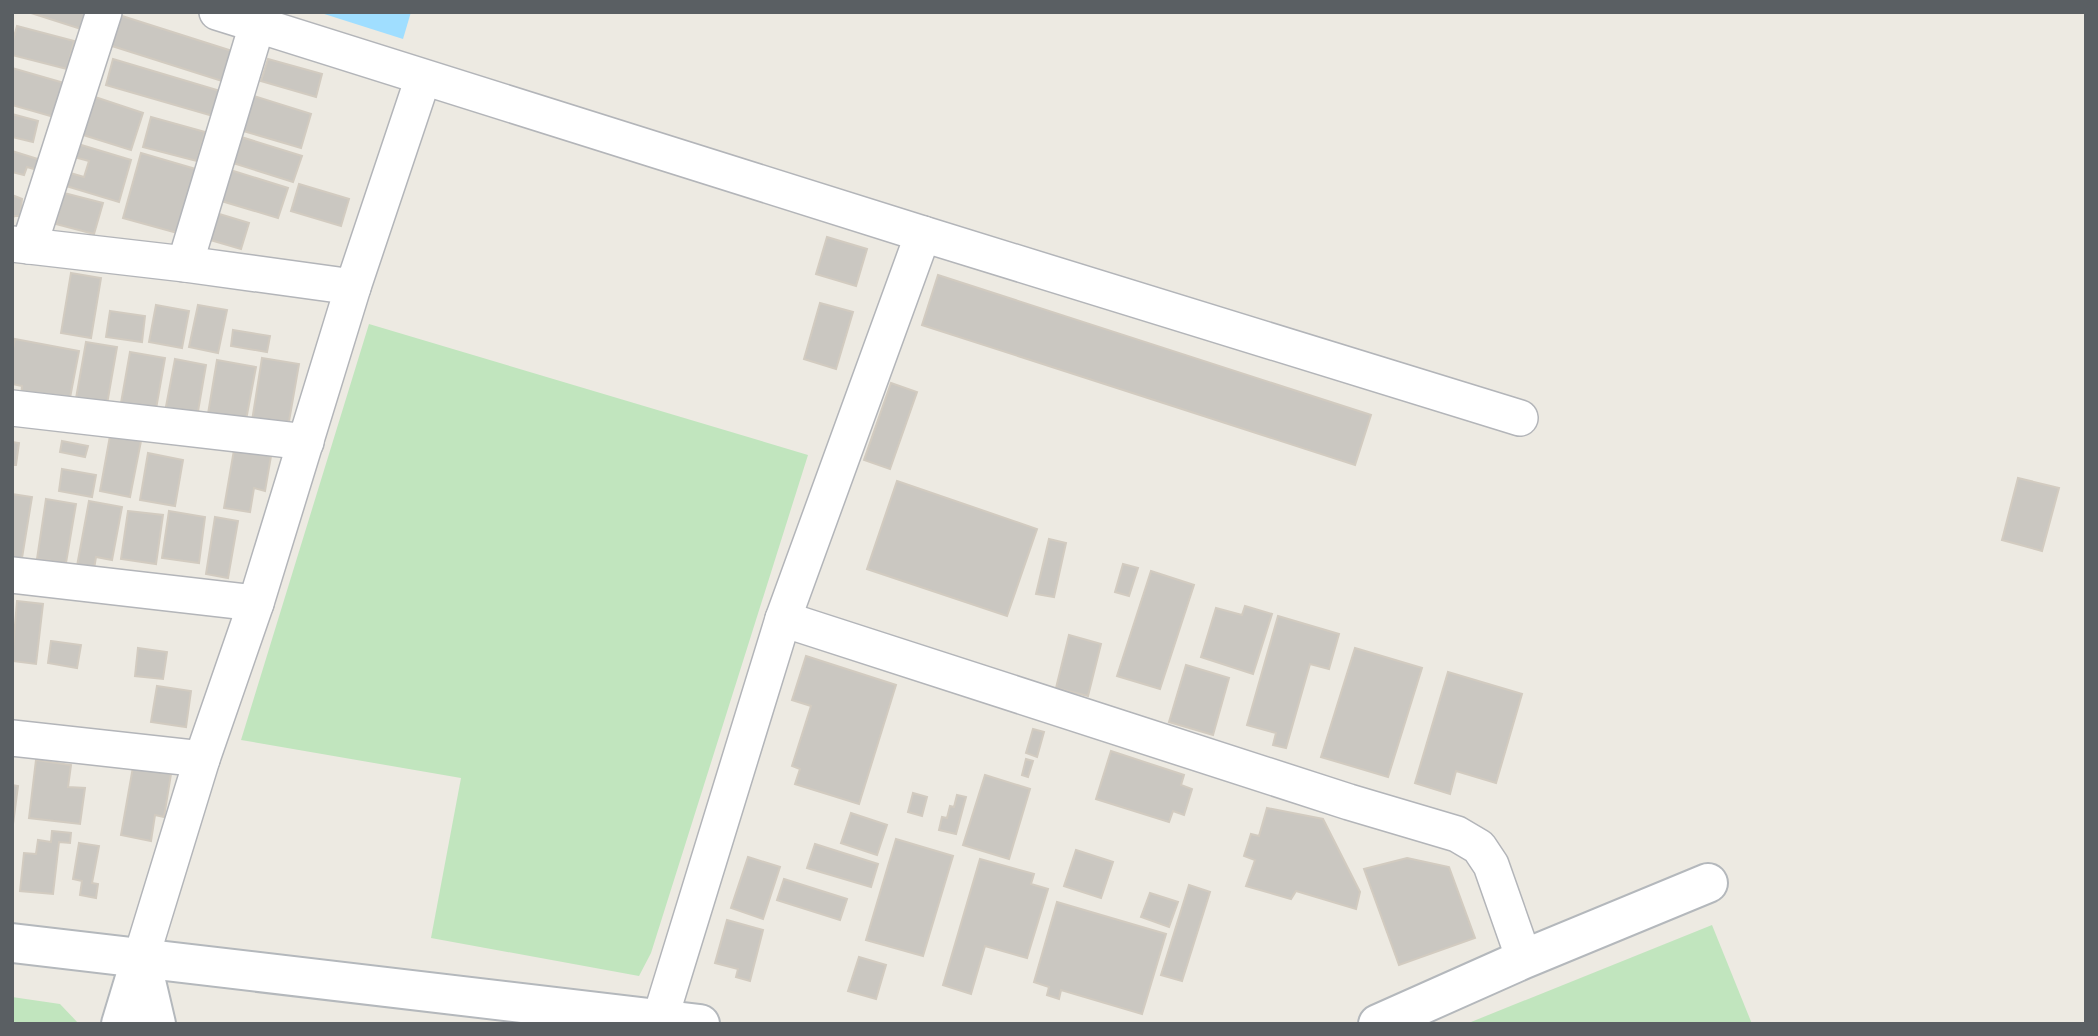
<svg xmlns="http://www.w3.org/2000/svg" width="2098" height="1036" font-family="Lato,sans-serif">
  <rect width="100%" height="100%" fill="#edeae2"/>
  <!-- green -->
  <g fill="#c1e5be">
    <polygon points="369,324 808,455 651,953 639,976 431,938 461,778 241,740"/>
    <polygon points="1712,925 1752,1024 1466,1024"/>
    <polygon points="12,997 60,1004 79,1024 12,1024"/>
  </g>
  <!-- water -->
  <polygon fill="#a0deff" points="318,12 411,12 403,39"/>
  <!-- building -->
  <g fill="#cac7c1" stroke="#d2cbc0" stroke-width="2">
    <polygon points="28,12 86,12 81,29"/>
    <polygon points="119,15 232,51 222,81 109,45"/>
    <polygon points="17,26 74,41 67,69 12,55 12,44"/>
    <polygon points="113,59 220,91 213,116 106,85"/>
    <polygon points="268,59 322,74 316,97 261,81"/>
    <polygon points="12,68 64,83 54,117 12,105"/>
    <polygon points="89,95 143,113 131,150 77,133"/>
    <polygon points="251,95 311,114 301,148 240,130"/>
    <polygon points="12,114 38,121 33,142 12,137"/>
    <polygon points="151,117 205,132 197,161 143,147"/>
    <polygon points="238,136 302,156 293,182 230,162"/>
    <polygon points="78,144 131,160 119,202 63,185 67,172 84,177 89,161 74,157"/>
    <polygon points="12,151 44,161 41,171 27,167 24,175 12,172"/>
    <polygon points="141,153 199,170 181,234 123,218"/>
    <polygon points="227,169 288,188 278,218 218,200"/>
    <polygon points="299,184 349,199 341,226 291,211"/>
    <polygon points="64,193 103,203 94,234 56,224"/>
    <polygon points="12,195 22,199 20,216 14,216 12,221"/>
    <polygon points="216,213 249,223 241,249 207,239"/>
    <polygon points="827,237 867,249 856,286 816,274"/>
    <polygon points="71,273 101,278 91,338 61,333"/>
    <polygon points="938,275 1371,415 1355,465 922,325"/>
    <polygon points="820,303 853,312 836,369 804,359"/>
    <polygon points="156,305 189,311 182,348 149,342"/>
    <polygon points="198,305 227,310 218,353 189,347"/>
    <polygon points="110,311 145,316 142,342 106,337"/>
    <polygon points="233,330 270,336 267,352 231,346"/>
    <polygon points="15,339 79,351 69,403 21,395 22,386 12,384 12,354"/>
    <polygon points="86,342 117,347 106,410 75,404"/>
    <polygon points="130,352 165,358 156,409 121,403"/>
    <polygon points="262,358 299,364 288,427 252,421"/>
    <polygon points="175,359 206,365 197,417 165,412"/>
    <polygon points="217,360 256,367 246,420 208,414"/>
    <polygon points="891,383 917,392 890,469 864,460"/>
    <polygon points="110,436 141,441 130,497 100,491"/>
    <polygon points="62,441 88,446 85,457 60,452"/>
    <polygon points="12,442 19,443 16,465 12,465"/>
    <polygon points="234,450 271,456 265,491 254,488 250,512 224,508"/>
    <polygon points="148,453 183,460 175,506 140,500"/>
    <polygon points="62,469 96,475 92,497 59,491"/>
    <polygon points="2018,478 2059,488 2042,551 2002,540"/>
    <polygon points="897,481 1037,529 1007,616 867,569"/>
    <polygon points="12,494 32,497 22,558 12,557"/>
    <polygon points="46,499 76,504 66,563 37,559"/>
    <polygon points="89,501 122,507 112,560 96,557 94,569 77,566"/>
    <polygon points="128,511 163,515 156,564 121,559"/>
    <polygon points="169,511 205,517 199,563 162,558"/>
    <polygon points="215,517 238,521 228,578 206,574"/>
    <polygon points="1049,539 1066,543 1054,597 1036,594"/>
    <polygon points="1123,564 1138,568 1129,596 1115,592"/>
    <polygon points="1151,571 1194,585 1160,689 1117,676"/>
    <polygon points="17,601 43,604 36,664 12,661"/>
    <polygon points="1245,606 1272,614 1253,674 1201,657 1216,608 1242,615"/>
    <polygon points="1278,616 1339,634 1329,669 1310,664 1286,748 1273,745 1276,733 1247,725"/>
    <polygon points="1069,635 1101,644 1088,696 1056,688"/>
    <polygon points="51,641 81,645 77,668 48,663"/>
    <polygon points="138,648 167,652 163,679 135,676"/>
    <polygon points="1355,648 1422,668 1388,777 1321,757"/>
    <polygon points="806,656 896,685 859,804 795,784 800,769 792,766 811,706 792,700"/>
    <polygon points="1186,665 1229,678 1213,735 1169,722"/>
    <polygon points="1448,672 1522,694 1496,783 1456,771 1450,794 1415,783"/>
    <polygon points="157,686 191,691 186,727 151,722"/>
    <polygon points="1033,729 1044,732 1037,757 1026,753"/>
    <polygon points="1111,751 1184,775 1181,785 1192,789 1184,815 1173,811 1169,822 1096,799"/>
    <polygon points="1026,759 1033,761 1028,777 1022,775"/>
    <polygon points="36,760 71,765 68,787 85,788 80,824 29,818"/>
    <polygon points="133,767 171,774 164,817 155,815 151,841 121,835"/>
    <polygon points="985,775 1030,789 1009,859 963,845"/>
    <polygon points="12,785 18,786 13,824 12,823"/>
    <polygon points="913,793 927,797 922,816 908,812"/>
    <polygon points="957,795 966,797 956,834 939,830 942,817 947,818 950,806 954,807"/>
    <polygon points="1267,808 1323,819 1360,892 1356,909 1296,891 1291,899 1246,886 1255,860 1244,856 1251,834 1259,836"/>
    <polygon points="851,813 887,825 877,855 841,843"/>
    <polygon points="52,831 71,833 70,843 59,842 53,894 20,891 24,853 36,854 38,840 51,842"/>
    <polygon points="896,839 953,856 923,956 866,940"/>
    <polygon points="79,843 99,846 92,883 98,884 96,898 80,895 82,881 73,879"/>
    <polygon points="815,844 878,864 871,887 807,868"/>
    <polygon points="1076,850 1113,862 1101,898 1064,886"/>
    <polygon points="748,857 780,867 763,919 731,908"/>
    <polygon points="1407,858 1449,867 1475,938 1399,965 1364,869"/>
    <polygon points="980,859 1034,874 1031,884 1048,889 1027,958 985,946 971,994 943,985"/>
    <polygon points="784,879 847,899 840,920 777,900"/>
    <polygon points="1189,885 1210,892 1182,981 1161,975"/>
    <polygon points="1150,893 1178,902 1169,927 1141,917"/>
    <polygon points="1057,902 1166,934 1142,1014 1061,990 1059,999 1047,995 1049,987 1034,982"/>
    <polygon points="727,920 763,930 750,981 736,977 738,969 715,963"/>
    <polygon points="859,957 886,965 876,999 848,991"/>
  </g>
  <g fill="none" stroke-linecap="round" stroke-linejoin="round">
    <!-- street casing -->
    <g stroke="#b3b5b9" stroke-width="38">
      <g id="street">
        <polyline points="217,12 923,234 1520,418"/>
        <polyline points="12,244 185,264 353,287"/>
        <polyline points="29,246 104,12"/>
        <polyline points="185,264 257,25"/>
        <polyline points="12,408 306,442"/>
        <polyline points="12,575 256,603"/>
        <polyline points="783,619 1349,802 1457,834 1479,847 1491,865 1524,959"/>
        <polyline points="12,738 202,759"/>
        <polyline points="141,958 202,759 256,603 353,287 423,78"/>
        <polyline points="660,1019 783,619 923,234"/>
      </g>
    </g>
    <!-- secondary casing -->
    <g stroke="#b4b8bc" stroke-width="42">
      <g id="secondary">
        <polyline points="12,943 700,1024"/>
        <polyline points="141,960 156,1024"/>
        <polyline points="121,1024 141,958"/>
        <polyline points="1378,1024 1524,959 1708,883"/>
      </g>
    </g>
    <!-- street -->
    <use href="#street" stroke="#fff" stroke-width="35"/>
    <!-- secondary -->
    <use href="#secondary" stroke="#fff" stroke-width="38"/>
  </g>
  <!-- border -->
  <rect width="2098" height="1036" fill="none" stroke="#5a5f63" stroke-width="28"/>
</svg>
